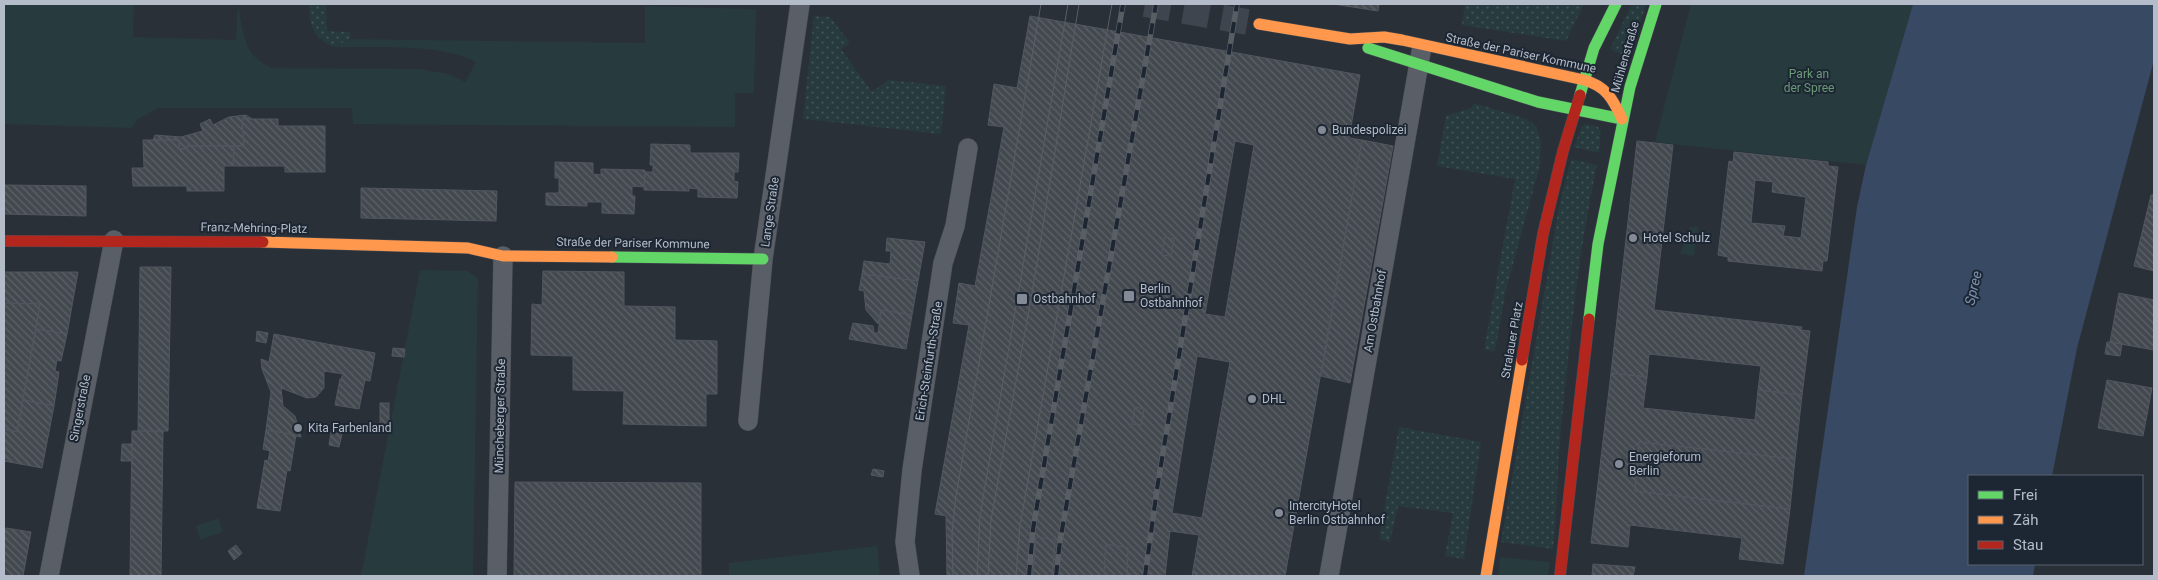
<svg xmlns="http://www.w3.org/2000/svg" width="2158" height="580" font-family="Roboto,sans-serif">
  <defs>
    <pattern id="grass-dots" width="8" height="8" patternUnits="userSpaceOnUse" patternTransform="scale(1.25)"><rect width="8" height="8" fill="#273a3e"/><path d="M2 2h.1M6 6h.1" fill="none" stroke="#445559" stroke-width="1.8" stroke-linecap="round"/></pattern>
    <pattern id="building-back-hatch" width="6" height="6" patternUnits="userSpaceOnUse" patternTransform="scale(1.25)"><rect width="6" height="6" fill="#444950"/><path d="M-1 5l2 2M0 0l6 6M5-1l2 2" fill="none" stroke="#5d6168"/></pattern>
  </defs>
  <rect width="100%" height="100%" fill="#2a3038"/>
  <!-- grass -->
  <g fill="url(#grass-dots)">
    <path d="M 309,4 L 326,4 L 327,31 L 350,32 L 351,39 L 333,47 C 312,36 310,27 309,4 Z"/>
    <polygon points="1465,4 1584,4 1566,41 1462,25"/>
    <polygon points="1632,4 1646,4 1630,58 1610,49"/>
    <polygon points="814,16 830,17 850,43 841,49 872,92 889,80 946,86 941,134 803,119"/>
    <polygon points="1474,103 1526,119 1536,126 1541,141 1540,165 1506,290 1495,351 1484,350 1515,179 1437,166 1446,116 1471,108"/>
    <polygon points="1586,124 1597,126 1601,131 1599,153 1574,147 1582,126"/>
    <path d="M 1571,159 L 1597,165 C 1578,255 1569,347 1560,439 C 1557,476 1557,513 1553,549 L 1501,542 L 1559,207 Z"/>
    <polygon points="1399,427 1481,442 1464,559 1445,556 1453,513 1398,506 1390,542 1379,539"/>
  </g>
  <!-- green -->
  <g fill="#273a3e">
    <path d="M 4,4 L 134,4 L 133,37 L 236,40 L 238,4 C 243,31 243,57 272,68 L 419,69 L 449,74 L 465,82 L 476,62 C 439,43 376,48 333,47 L 351,39 L 645,43 L 645,6 L 749,9 L 756,10 L 754,93 L 735,93 L 735,127 L 353,124 L 352,108 L 158,108 L 137,120 L 132,128 L 4,124 Z"/>
    <polygon points="1691,4 1913,4 1866,165 1655,142"/>
    <polygon points="1690,227 1698,227 1694,256 1680,254"/>
    <polygon points="420,270 468,271 478,279 473,576 361,576"/>
    <polygon points="218,518 223,532 200,540 196,526"/>
    <polygon points="877,546 880,576 729,576 729,563"/>
    <polygon points="1500,557 1550,562 1548,576 1498,576"/>
  </g>
  <!-- water -->
  <polygon fill="#384963" points="1913,4 2154,4 2154,60 2077,348 2052,476 1969,476 1969,564 2035,564 2033,576 1804,576 1857,207 1866,165"/>
  <!-- building -->
  <g fill="url(#building-back-hatch)" stroke="#52575f" fill-rule="evenodd">
    <polygon points="1333,4 1379,4 1378,11"/>
    <path d="M 1030,16 L 1360,75 L 1349,138 L 1362,140 L 1285,576 L 1192,576 L 1199,535 L 1170,531 L 1165,576 L 947,576 L 946,516 L 935,514 L 969,325 L 953,323 L 959,283 L 975,286 L 1004,127 L 988,125 L 994,84 L 1017,88 ZM 1235,141 L 1254,145 L 1225,317 L 1205,314 ZM 1197,356 L 1230,362 L 1202,518 L 1172,513 Z"/>
    <polygon points="246,115 252,119 242,119 244,146 187,146 187,149 179,149 179,140 153,140 155,135 181,137 199,132 203,131 200,124 210,119 213,125 229,117"/>
    <polygon points="242,119 278,119 278,126 325,126 325,172 285,172 285,166 233,166 234,146 244,146"/>
    <polygon points="143,140 179,140 179,149 187,149 187,146 234,146 233,166 224,166 224,191 187,191 187,186 133,186 132,168 144,168"/>
    <polygon points="1362,140 1393,146 1350,383 1321,376"/>
    <polygon points="1637,141 1673,145 1654,310 1802,327 1801,330 1810,331 1802,395 1758,390 1761,366 1649,354 1647,377 1611,373"/>
    <polygon points="651,144 690,145 690,153 739,153 738,172 734,172 734,181 738,182 737,198 698,197 698,189 689,188 689,191 644,190 645,172 653,172 653,165 650,165"/>
    <path d="M 1734,152 L 1828,162 L 1828,166 L 1838,167 L 1827,261 L 1823,261 L 1822,271 L 1728,261 L 1728,257 L 1718,255 L 1729,161 L 1733,162 ZM 1755,180 L 1773,182 L 1772,192 L 1806,197 L 1801,238 L 1783,236 L 1785,226 L 1751,223 Z"/>
    <polygon points="555,162 593,163 593,174 601,175 601,169 645,170 644,187 632,186 632,196 635,196 634,214 602,213 602,202 587,202 587,206 546,205 546,193 559,193 559,178 555,178"/>
    <polygon points="4,185 86,186 86,216 4,214"/>
    <polygon points="361,188 497,191 496,221 361,218"/>
    <polygon points="2151,195 2154,195 2154,271 2134,266"/>
    <polygon points="1165,237 1174,239 1171,256 1161,255"/>
    <polygon points="887,238 925,242 918,281 862,274 864,261 890,264 891,251 886,251"/>
    <polygon points="140,267 171,267 168,431 138,431"/>
    <polygon points="543,271 624,272 624,306 675,307 675,340 717,341 717,394 706,394 706,426 623,424 624,391 573,390 573,356 531,355 532,304 542,305"/>
    <polygon points="4,272 78,272 67,334 36,329 40,304 4,303"/>
    <polygon points="862,274 918,281 912,315 881,310 878,324 866,310 864,291 859,290"/>
    <polygon points="2119,293 2154,300 2154,350 2110,342"/>
    <polygon points="4,303 40,304 17,432 4,429"/>
    <polygon points="881,310 912,315 906,349 849,339 853,323 873,326 874,333 878,333"/>
    <polygon points="36,329 67,334 61,361 57,360 55,371 59,372 54,406 23,400"/>
    <polygon points="257,331 268,333 266,343 256,341"/>
    <polygon points="274,334 375,353 370,381 365,380 359,409 335,405 340,379 341,379 343,374 324,371 324,388 316,397 307,398 281,388 283,406 295,416 301,437 266,430 271,392 262,369 261,359 269,362"/>
    <polygon points="2107,342 2122,344 2120,356 2105,354"/>
    <polygon points="393,348 405,349 404,357 392,356"/>
    <polygon points="1611,373 1647,377 1643,408 1755,420 1758,390 1802,395 1795,459 1639,442 1635,491 1790,509 1783,564 1739,559 1742,538 1630,525 1628,547 1591,543"/>
    <polygon points="2107,380 2152,388 2143,436 2098,428"/>
    <polygon points="23,400 54,406 42,468 4,461 4,429 17,432"/>
    <rect x="380" y="403" width="9" height="23"/>
    <polygon points="1135,407 1144,409 1141,425 1132,424"/>
    <polygon points="266,430 296,435 290,471 287,470 280,511 257,508 265,460 268,461 270,451 263,449"/>
    <polygon points="132,431 163,431 161,576 130,576"/>
    <polygon points="331,432 342,434 339,447 329,445"/>
    <polygon points="1639,442 1795,459 1790,509 1635,491"/>
    <polygon points="122,444 132,444 132,461 121,461"/>
    <polygon points="873,469 884,471 883,477 871,475"/>
    <polygon points="515,482 701,483 701,576 514,576"/>
    <polygon points="6,528 31,532 23,576 4,576 4,541"/>
    <polygon points="1036,537 1055,540 1052,576 1033,576"/>
    <polygon points="1106,544 1128,548 1127,576 1104,576"/>
    <polygon points="236,545 242,553 234,560 228,551"/>
    <polygon points="1593,564 1635,567 1633,576 1592,576"/>
  </g>
  <g fill="none" stroke-linecap="round" stroke-linejoin="round">
    <!-- secondary-tunnel -->
    <polyline stroke="#3f454e" stroke-width="26" stroke-dasharray="26 13" stroke-linecap="butt" points="1145,4 1259,24"/>
    <!-- street casing -->
    <g stroke="#484c53" stroke-width="20">
      <g id="street">
        <polyline points="748,421 763,259 800,4"/>
        <polyline points="49,576 114,240"/>
        <polyline points="497,576 503,256"/>
        <polyline points="910,576 905,542 912,470 943,263 955,226 968,148"/>
        <polyline points="1329,576 1421,52"/>
      </g>
    </g>
    <!-- fast casing -->
    <g stroke="#484c53" stroke-width="12">
      <g id="fast">
        <polyline points="1368,48 1538,102 1622,119"/>
        <polyline points="1580,95 1594,48 1616,4"/>
        <polyline points="612,257 763,259"/>
        <polyline points="1589,319 1598,244 1630,87 1656,4"/>
      </g>
    </g>
    <!-- slow casing -->
    <g stroke="#484c53" stroke-width="12">
      <g id="slow">
        <path d="M 1259,24 L 1350,39 L 1384,37 L 1402,40 L 1584,80 C 1606,86 1613,99 1622,119"/>
        <polyline points="263,242 468,248 503,256 612,257"/>
        <polyline points="1486,576 1522,360"/>
      </g>
    </g>
    <!-- jam casing -->
    <g stroke="#484c53" stroke-width="12">
      <g id="jam">
        <polyline points="4,241 263,242"/>
        <polyline points="1522,360 1543,234 1563,151 1580,95"/>
        <polyline points="1560,576 1589,319"/>
      </g>
    </g>
    <!-- street -->
    <use href="#street" stroke="#5a5e66" stroke-width="19"/>
    <!-- fast -->
    <use href="#fast" stroke="#63d668" stroke-width="11"/>
    <!-- slow -->
    <use href="#slow" stroke="#ff974d" stroke-width="11"/>
    <!-- jam -->
    <use href="#jam" stroke="#b3261e" stroke-width="11"/>
    <!-- tram -->
    <g stroke="#595d64" stroke-width="1">
      <polyline points="953,576 952,533 956,496 1041,4"/>
      <polyline points="977,576 980,517 984,492 1068,4"/>
      <polyline points="988,576 991,520 1032,293 1079,4"/>
      <polyline points="1016,576 1020,526 1112,4"/>
    </g>
    <!-- rail casing -->
    <g stroke="#595d64" stroke-width="5.5">
      <g id="rail">
        <polyline points="1029,576 1033,529 1123,4"/>
        <polyline points="1056,576 1060,541 1156,4"/>
        <polyline points="1145,576 1157,489 1237,4"/>
      </g>
    </g>
    <!-- rail -->
    <use href="#rail" stroke="#1d2633" stroke-width="4" stroke-dasharray="11" stroke-linecap="butt"/>
  </g>
  <!-- markers -->
  <g fill="#848b96" stroke="#1d2633" stroke-width="2">
    <circle cx="1322" cy="130" r="5"/>
    <circle cx="1633" cy="238" r="5"/>
    <rect x="1123" y="290" width="12" height="12" rx="2.5"/>
    <rect x="1016" y="293" width="12" height="12" rx="2.5"/>
    <circle cx="1252" cy="399" r="5"/>
    <circle cx="298" cy="428" r="5"/>
    <circle cx="1619" cy="464" r="5"/>
    <circle cx="1279" cy="513" r="5"/>
  </g>
  <g text-anchor="middle" stroke-width="4" stroke-linejoin="round" paint-order="stroke">
    <!-- street labels -->
    <g font-size="12" fill="#b4bcc9" stroke="#1d2633">
      <text transform="translate(1521 53) rotate(12)" y="4">Straße der Pariser Kommune</text>
      <text transform="translate(1625 57) rotate(-74)" y="4">Mühlenstraße</text>
      <text transform="translate(770 212) rotate(-82)" y="4">Lange Straße</text>
      <text transform="translate(254 228) rotate(1)" y="4">Franz-Mehring-Platz</text>
      <text transform="translate(633 243) rotate(1)" y="4">Straße der Pariser Kommune</text>
      <text transform="translate(1375 311) rotate(-80)" y="4">Am Ostbahnhof</text>
      <text transform="translate(1512 340) rotate(-80)" y="4">Stralauer Platz</text>
      <text transform="translate(929 361) rotate(-81)" y="4">Erich-Steinfurth-Straße</text>
      <text transform="translate(80 408) rotate(-79)" y="4">Singerstraße</text>
      <text transform="translate(500 416) rotate(-89)" y="4">Müncheberger Straße</text>
    </g>
    <!-- park labels -->
    <g font-size="12" fill="#6b9a76" stroke="#1d2633">
      <text x="1809" y="78">Park an<tspan x="1809" dy="14">der Spree</tspan></text>
    </g>
    <!-- poi labels -->
    <g font-size="12" fill="#b4bcc9" stroke="#1d2633" text-anchor="start">
      <text x="1332" y="134">Bundespolizei</text>
      <text x="1643" y="242">Hotel Schulz</text>
      <text x="1140" y="293">Berlin<tspan x="1140" dy="14">Ostbahnhof</tspan></text>
      <text x="1033" y="303">Ostbahnhof</text>
      <text x="1262" y="403">DHL</text>
      <text x="308" y="432">Kita Farbenland</text>
      <text x="1629" y="461">Energieforum<tspan x="1629" dy="14">Berlin</tspan></text>
      <text x="1289" y="510">IntercityHotel<tspan x="1289" dy="14">Berlin Ostbahnhof</tspan></text>
    </g>
    <!-- water labels -->
    <g font-size="14" font-style="italic" fill="#7c92b1" stroke="#1d2633">
      <text transform="translate(1973 288) rotate(-77)" y="5">Spree</text>
    </g>
  </g>
  <!-- border -->
  <rect width="2158" height="580" fill="none" stroke="#b4bcc9" stroke-width="10"/>
  <!-- legend -->
  <rect x="1968" y="475" width="175" height="90" fill="#1d2633" stroke="#59626f"/>
  <rect x="1978" y="491" width="25" height="8" fill="#63d668" stroke="#59626f"/>
  <text x="2013" y="500" font-size="15" fill="#b4bcc9">Frei</text>
  <rect x="1978" y="516" width="25" height="8" fill="#ff974d" stroke="#59626f"/>
  <text x="2013" y="525" font-size="15" fill="#b4bcc9">Zäh</text>
  <rect x="1978" y="541" width="25" height="8" fill="#b3261e" stroke="#59626f"/>
  <text x="2013" y="550" font-size="15" fill="#b4bcc9">Stau</text>
</svg>
